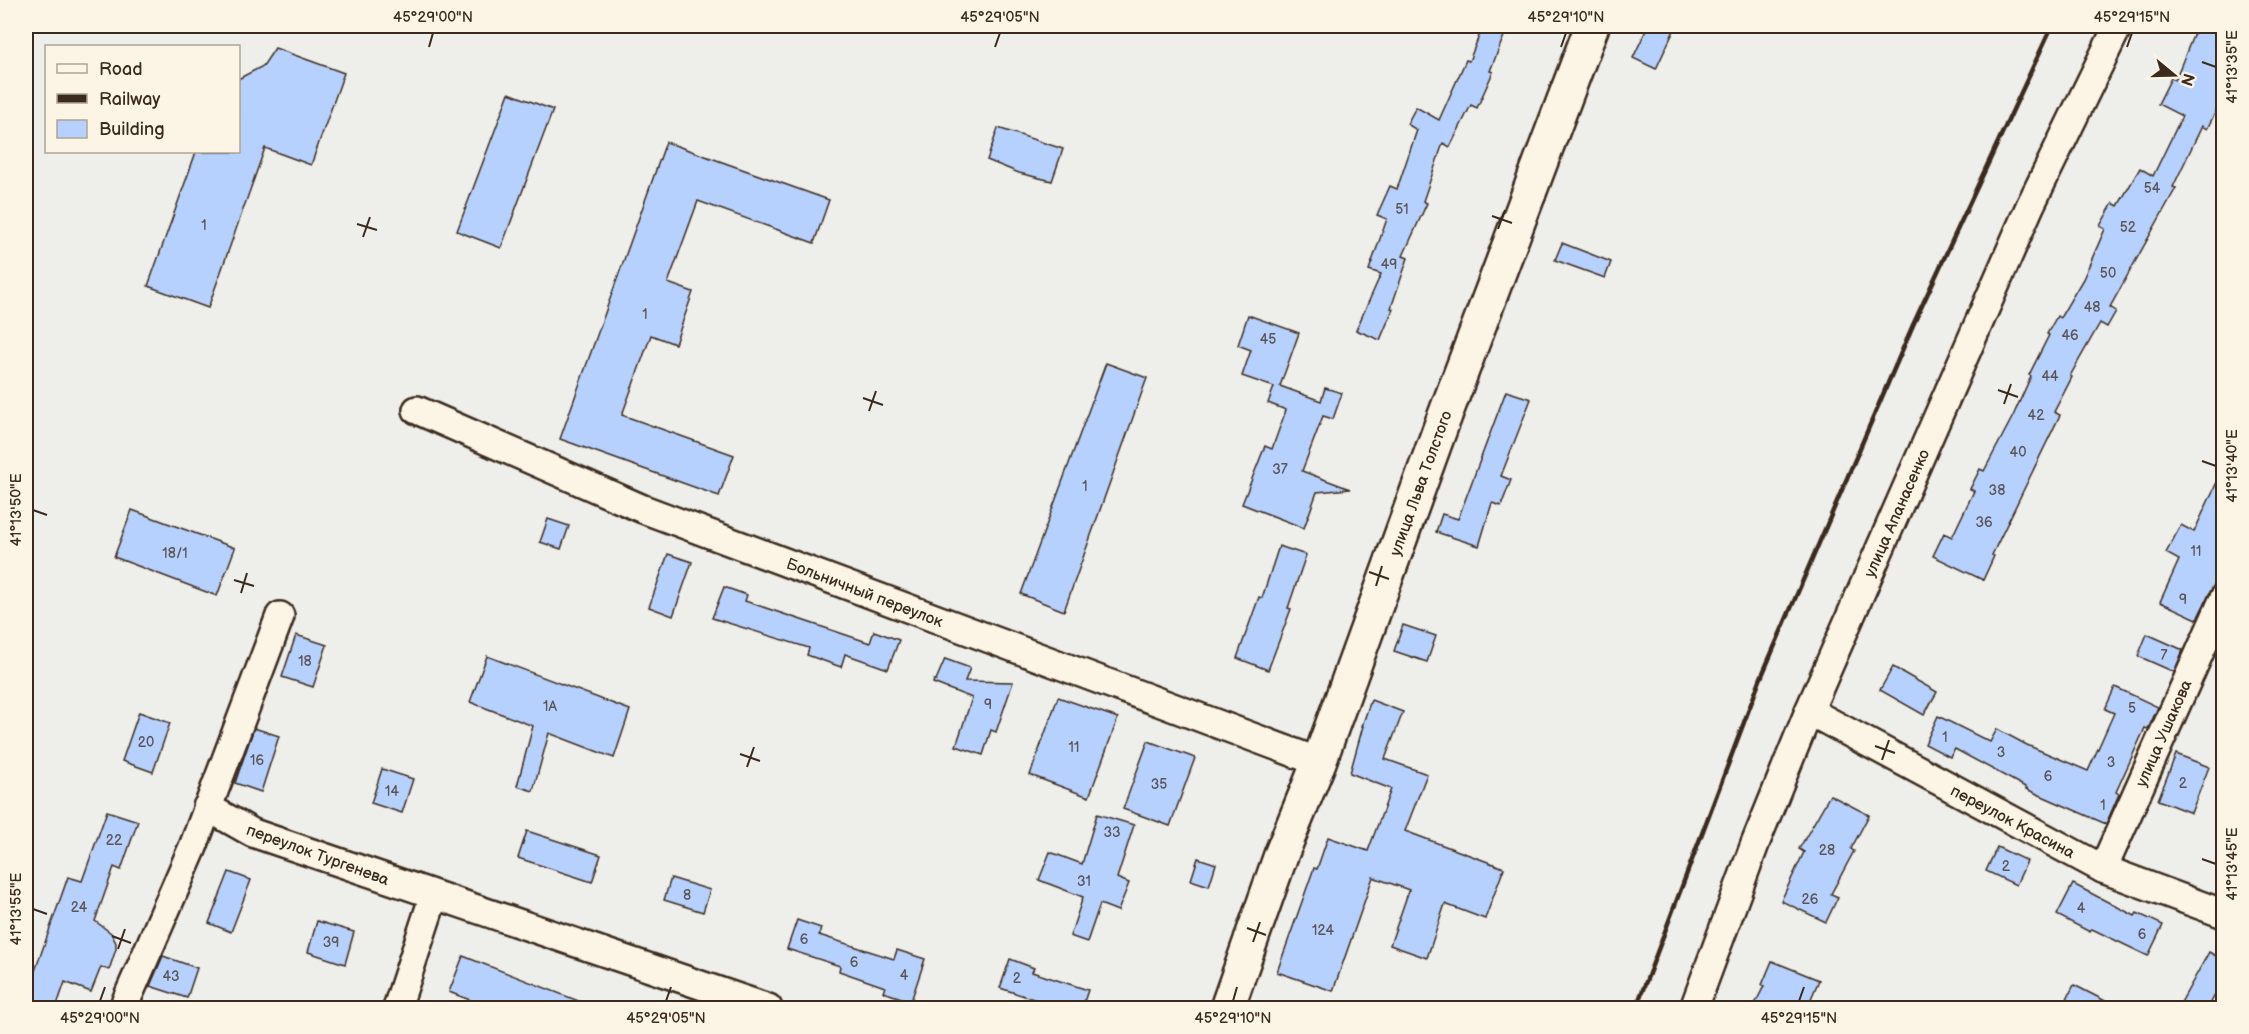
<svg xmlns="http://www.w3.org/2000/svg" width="2249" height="1034" font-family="'Balsamiq Sans',sans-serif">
  <rect width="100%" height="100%" fill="#eeeeea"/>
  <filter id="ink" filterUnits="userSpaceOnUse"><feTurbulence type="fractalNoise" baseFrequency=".0167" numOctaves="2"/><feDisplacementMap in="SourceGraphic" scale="12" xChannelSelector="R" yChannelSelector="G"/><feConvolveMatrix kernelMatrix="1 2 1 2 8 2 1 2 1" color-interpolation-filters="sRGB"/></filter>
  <g filter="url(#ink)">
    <!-- building -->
    <g fill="#b7d1ff" stroke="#3b2a1e" stroke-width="1.5">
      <polygon points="1483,26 1508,26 1490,71 1493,72 1477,108 1471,105 1450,147 1443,143 1423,201 1427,203 1403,256 1408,258 1391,308 1393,309 1380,340 1356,330 1381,274 1369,270 1387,219 1377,215 1390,186 1397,189 1417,130 1407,124 1416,107 1439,120 1466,60 1469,61"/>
      <polygon points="1648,26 1676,26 1656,69 1633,58"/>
      <polygon points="2197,26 2223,26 2223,97 2207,129 2202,126 2173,187 2176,188 2110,307 2116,311 2107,327 2100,323 2070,376 2072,377 2054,412 2060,415 1992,555 1994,556 1983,580 1933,556 1944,533 1952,537 1974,491 1970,489 1980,469 1984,471 2013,416 2031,376 2029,375 2049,335 2047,334 2057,316 2060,318 2083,279 2105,229 2100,226 2113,203 2118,206 2140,168 2153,176 2182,116 2158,104 2171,78 2175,80"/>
      <polygon points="275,48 344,73 311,165 265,148 208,308 148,286 196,152 238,152 238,79 263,66"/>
      <polygon points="509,93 553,110 501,248 457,231"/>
      <polygon points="998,128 1063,149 1052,181 1019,173 987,160"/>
      <polygon points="666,142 829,200 814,243 698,201 668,283 693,292 675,344 651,335 622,415 734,455 719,496 560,439"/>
      <polygon points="1562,243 1611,262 1605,278 1555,260"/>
      <polygon points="1248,315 1299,333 1280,386 1321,401 1325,388 1342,393 1333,419 1323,416 1302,471 1350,489 1317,492 1304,528 1242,504 1265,446 1272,449 1286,410 1268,403 1274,387 1242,376 1251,350 1238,345"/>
      <polygon points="1106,363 1147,378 1064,611 1021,594"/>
      <polygon points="1506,391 1531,399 1501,476 1511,480 1501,506 1492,503 1479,546 1436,532 1442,514 1458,519"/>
      <polygon points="2223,469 2223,566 2197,619 2160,602 2179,560 2166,553 2181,525 2194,532"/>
      <polygon points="132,510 235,548 217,596 114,557"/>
      <polygon points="548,519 569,526 561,549 540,542"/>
      <polygon points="1279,546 1306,555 1288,608 1291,609 1268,670 1237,658 1259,597 1262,598"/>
      <polygon points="668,554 692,562 673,616 649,607"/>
      <polygon points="724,587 747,595 745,601 870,643 874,631 899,640 888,669 845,654 841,667 807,655 809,648 712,618"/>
      <polygon points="1403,625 1436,636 1427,662 1394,651"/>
      <polygon points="2147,634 2183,650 2174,672 2138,656"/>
      <polygon points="296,635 327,645 313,687 282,677"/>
      <polygon points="487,656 630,710 614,758 549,733 533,791 517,786 533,726 470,702"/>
      <polygon points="945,659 970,668 965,681 1013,682 996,732 991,730 983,755 956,746 972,698 933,683 934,680 936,680"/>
      <polygon points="1893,667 1937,692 1924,715 1880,690"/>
      <polygon points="2115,687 2158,707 2148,729 2145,728 2116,792 2119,794 2106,824 2026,789 2027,788 1955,749 1950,757 1925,744 1938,716 1990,742 1997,729 2027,745 2088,771 2114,713 2105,709"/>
      <polygon points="1058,697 1118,718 1089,797 1030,775"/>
      <polygon points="1371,700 1403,712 1385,759 1427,774 1405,831 1504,868 1485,919 1445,904 1427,958 1390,945 1409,890 1373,877 1333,991 1277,972 1314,868 1317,869 1328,837 1368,851 1391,789 1350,773 1363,726 1362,726"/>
      <polygon points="139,712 170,723 153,772 122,761"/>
      <polygon points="254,728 279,736 261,792 235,783"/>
      <polygon points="1148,741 1195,758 1170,826 1123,809"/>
      <polygon points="2176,754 2209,767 2191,813 2158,800"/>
      <polygon points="382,769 413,779 402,813 371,803"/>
      <polygon points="1830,795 1869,815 1851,849 1854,851 1831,894 1838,897 1826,922 1781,901 1804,852 1799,849"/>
      <polygon points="107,811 138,821 121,870 114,867 95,921 111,933 116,943 116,949 109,970 101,967 91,992 65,982 56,1008 26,1008 26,983 30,970 35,971 68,877 82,881"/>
      <polygon points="1097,814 1134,825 1117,878 1129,883 1118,911 1100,904 1087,942 1070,936 1083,897 1039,880 1050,852 1082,864"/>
      <polygon points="527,831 601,855 592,882 518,858"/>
      <polygon points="1997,847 2027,861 2016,885 1986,871"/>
      <polygon points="1198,858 1216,864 1209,886 1191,880"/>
      <polygon points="229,872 251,880 231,932 209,923"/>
      <polygon points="671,878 710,890 703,912 664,900"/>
      <polygon points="2073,884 2135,916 2137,913 2163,925 2148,956 2092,929 2090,932 2057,915"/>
      <polygon points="797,920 821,928 819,935 894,959 897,950 925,959 911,1001 883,992 885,987 839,971 840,966 787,949"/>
      <polygon points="317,921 354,932 345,964 308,952"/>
      <polygon points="2209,952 2223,960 2223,980 2208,1008 2178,1008"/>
      <polygon points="163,956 197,968 187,998 150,986"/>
      <polygon points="463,956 594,1007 594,1008 491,1008 449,992"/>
      <polygon points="1010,959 1034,968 1032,972 1088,990 1082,1008 1045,1008 1046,1003 1000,988"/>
      <polygon points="1772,961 1819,980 1807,1008 1753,1008 1764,986 1762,985"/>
      <polygon points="2074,985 2119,1008 2062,1008"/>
    </g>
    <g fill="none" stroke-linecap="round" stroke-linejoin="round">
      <!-- street casing -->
      <g stroke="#3b2a1e" stroke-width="32">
        <g id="street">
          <polyline points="417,410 643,509 1319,762"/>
          <polyline points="1809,711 2103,869 2224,914"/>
          <polyline points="207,807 253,833 768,1008"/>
          <polyline points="2103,869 2224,598"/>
          <polyline points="123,1008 193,847 280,616"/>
          <polyline points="397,1008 434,895"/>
          <polyline points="1694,1008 1755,844 1809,711 2030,206 2118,26"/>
        </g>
      </g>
      <!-- secondary casing -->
      <g stroke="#3b2a1e" stroke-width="38">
        <polyline id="secondary" points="1227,1008 1281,855 1319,762 1441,426 1592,26"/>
      </g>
      <!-- street -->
      <use href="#street" stroke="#fcf5e5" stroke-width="27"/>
      <!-- secondary -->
      <use href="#secondary" stroke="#fcf5e5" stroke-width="33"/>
      <!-- rail -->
      <polyline stroke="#3b2a1e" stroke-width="4.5" points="1636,1008 1760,680 1913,325 2052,26"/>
    </g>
  </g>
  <!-- ticks -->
  <path fill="none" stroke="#3b2a1e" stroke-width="2" d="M 429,47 L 433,33M 995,47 L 1000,33M 1561,47 L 1566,33M 2127,47 L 2132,33M 2202,62 L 2216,67M 1492,216 L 1512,223M 357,224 L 377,230M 1498,229 L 1505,210M 363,237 L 370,217M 1998,390 L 2018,397M 863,398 L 883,405M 2004,404 L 2011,384M 869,411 L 876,391M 2202,461 L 2216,466M 33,510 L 47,515M 1369,572 L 1389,579M 234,580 L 254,586M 1376,586 L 1382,566M 241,593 L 247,573M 1875,746 L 1895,753M 740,754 L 760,761M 1882,760 L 1889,740M 747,767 L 754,747M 2202,859 L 2216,864M 33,909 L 47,914M 1247,928 L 1266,935M 112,936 L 131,943M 1253,942 L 1260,922M 118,949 L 125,929M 100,1001 L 105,987M 666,1001 L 671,987M 1233,1001 L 1237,987M 1799,1001 L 1804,987"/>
  <g text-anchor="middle" stroke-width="5" stroke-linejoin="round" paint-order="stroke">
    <!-- number labels -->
    <g font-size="14" fill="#5a5456">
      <text x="2152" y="193">54</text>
      <text x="1402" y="214">51</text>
      <text x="204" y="230">1</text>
      <text x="2128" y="232">52</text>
      <text x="1389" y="269">49</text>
      <text x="2108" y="278">50</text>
      <text x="2092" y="312">48</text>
      <text x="645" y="319">1</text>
      <text x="2070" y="340">46</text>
      <text x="1268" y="344">45</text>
      <text x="2050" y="381">44</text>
      <text x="2036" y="420">42</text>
      <text x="2018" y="457">40</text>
      <text x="1280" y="474">37</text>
      <text x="1085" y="491">1</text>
      <text x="1997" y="495">38</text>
      <text x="1984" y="527">36</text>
      <text x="2196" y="556">11</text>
      <text x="175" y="558">18/1</text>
      <text x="2183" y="604">9</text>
      <text x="2164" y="660">7</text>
      <text x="305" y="666">18</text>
      <text x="988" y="709">9</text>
      <text x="550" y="711">1А</text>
      <text x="2132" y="713">5</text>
      <text x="1945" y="742">1</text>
      <text x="146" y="747">20</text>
      <text x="1074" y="752">11</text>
      <text x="2001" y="757">3</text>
      <text x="257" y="765">16</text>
      <text x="2111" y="767">3</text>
      <text x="2048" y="781">6</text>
      <text x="2183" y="788">2</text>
      <text x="1159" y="789">35</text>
      <text x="392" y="796">14</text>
      <text x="2103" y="810">1</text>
      <text x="1112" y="837">33</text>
      <text x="114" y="845">22</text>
      <text x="1827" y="855">28</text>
      <text x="2006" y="871">2</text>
      <text x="1084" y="886">31</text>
      <text x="687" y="900">8</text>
      <text x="1810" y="904">26</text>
      <text x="79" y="912">24</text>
      <text x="2081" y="913">4</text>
      <text x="1323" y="935">124</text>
      <text x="2142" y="939">6</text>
      <text x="804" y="944">6</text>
      <text x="331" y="947">39</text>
      <text x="854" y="967">6</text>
      <text x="904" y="980">4</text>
      <text x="171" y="981">43</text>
      <text x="1017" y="983">2</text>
    </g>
    <!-- street labels -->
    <g font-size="16" fill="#3b2a1e" stroke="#fcf5e5">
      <text transform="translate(1420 483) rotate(-70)" y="6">улица Льва Толстого</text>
      <text transform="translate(1896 513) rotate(-66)" y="6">улица Апанасенко</text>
      <text transform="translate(865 592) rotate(21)" y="6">Больничный переулок</text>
      <text transform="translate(2163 733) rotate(-66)" y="6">улица Ушакова</text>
      <text transform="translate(2013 821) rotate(28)" y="6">переулок Красина</text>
      <text transform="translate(318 854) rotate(20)" y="6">переулок Тургенева</text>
    </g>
  </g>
  <!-- margin -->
  <rect width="2249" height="1034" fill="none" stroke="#fcf5e5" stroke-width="66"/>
  <!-- legend -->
  <rect x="45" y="45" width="195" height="108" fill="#fcf5e5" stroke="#afa495" stroke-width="1.5"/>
  <rect x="57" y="64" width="30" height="9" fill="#fcf5e5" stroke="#afa495" stroke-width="1.5"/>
  <text x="99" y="75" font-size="18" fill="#3b2a1e">Road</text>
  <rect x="57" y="94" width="30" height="9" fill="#3b2a1e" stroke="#afa495" stroke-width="1.5"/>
  <text x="99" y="105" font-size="18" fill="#3b2a1e">Railway</text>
  <rect x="57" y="120" width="30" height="18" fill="#b7d1ff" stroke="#afa495" stroke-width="1.5"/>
  <text x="99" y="135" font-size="18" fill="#3b2a1e">Building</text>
  <!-- north arrow -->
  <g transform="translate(2174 75) rotate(109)" stroke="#fcf5e5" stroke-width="4.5" paint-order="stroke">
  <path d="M0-4.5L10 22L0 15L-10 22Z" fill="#3b2a1e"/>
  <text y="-9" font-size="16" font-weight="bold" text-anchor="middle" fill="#3b2a1e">N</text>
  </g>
  <rect x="33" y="33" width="2183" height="968" fill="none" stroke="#3b2a1e" stroke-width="2"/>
  <g font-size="15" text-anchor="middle" fill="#3b2a1e">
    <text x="433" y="22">45°29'00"N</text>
    <text x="1000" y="22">45°29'05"N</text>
    <text x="1566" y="22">45°29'10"N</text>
    <text x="2132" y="22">45°29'15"N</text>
    <text transform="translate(2232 67) rotate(-90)" y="5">41°13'35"E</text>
    <text transform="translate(2232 466) rotate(-90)" y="5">41°13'40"E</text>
    <text transform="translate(16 510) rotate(-90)" y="5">41°13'50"E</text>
    <text transform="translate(2232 864) rotate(-90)" y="5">41°13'45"E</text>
    <text transform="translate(16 909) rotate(-90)" y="5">41°13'55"E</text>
    <text x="100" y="1023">45°29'00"N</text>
    <text x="666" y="1023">45°29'05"N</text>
    <text x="1233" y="1023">45°29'10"N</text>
    <text x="1799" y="1023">45°29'15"N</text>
  </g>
</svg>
